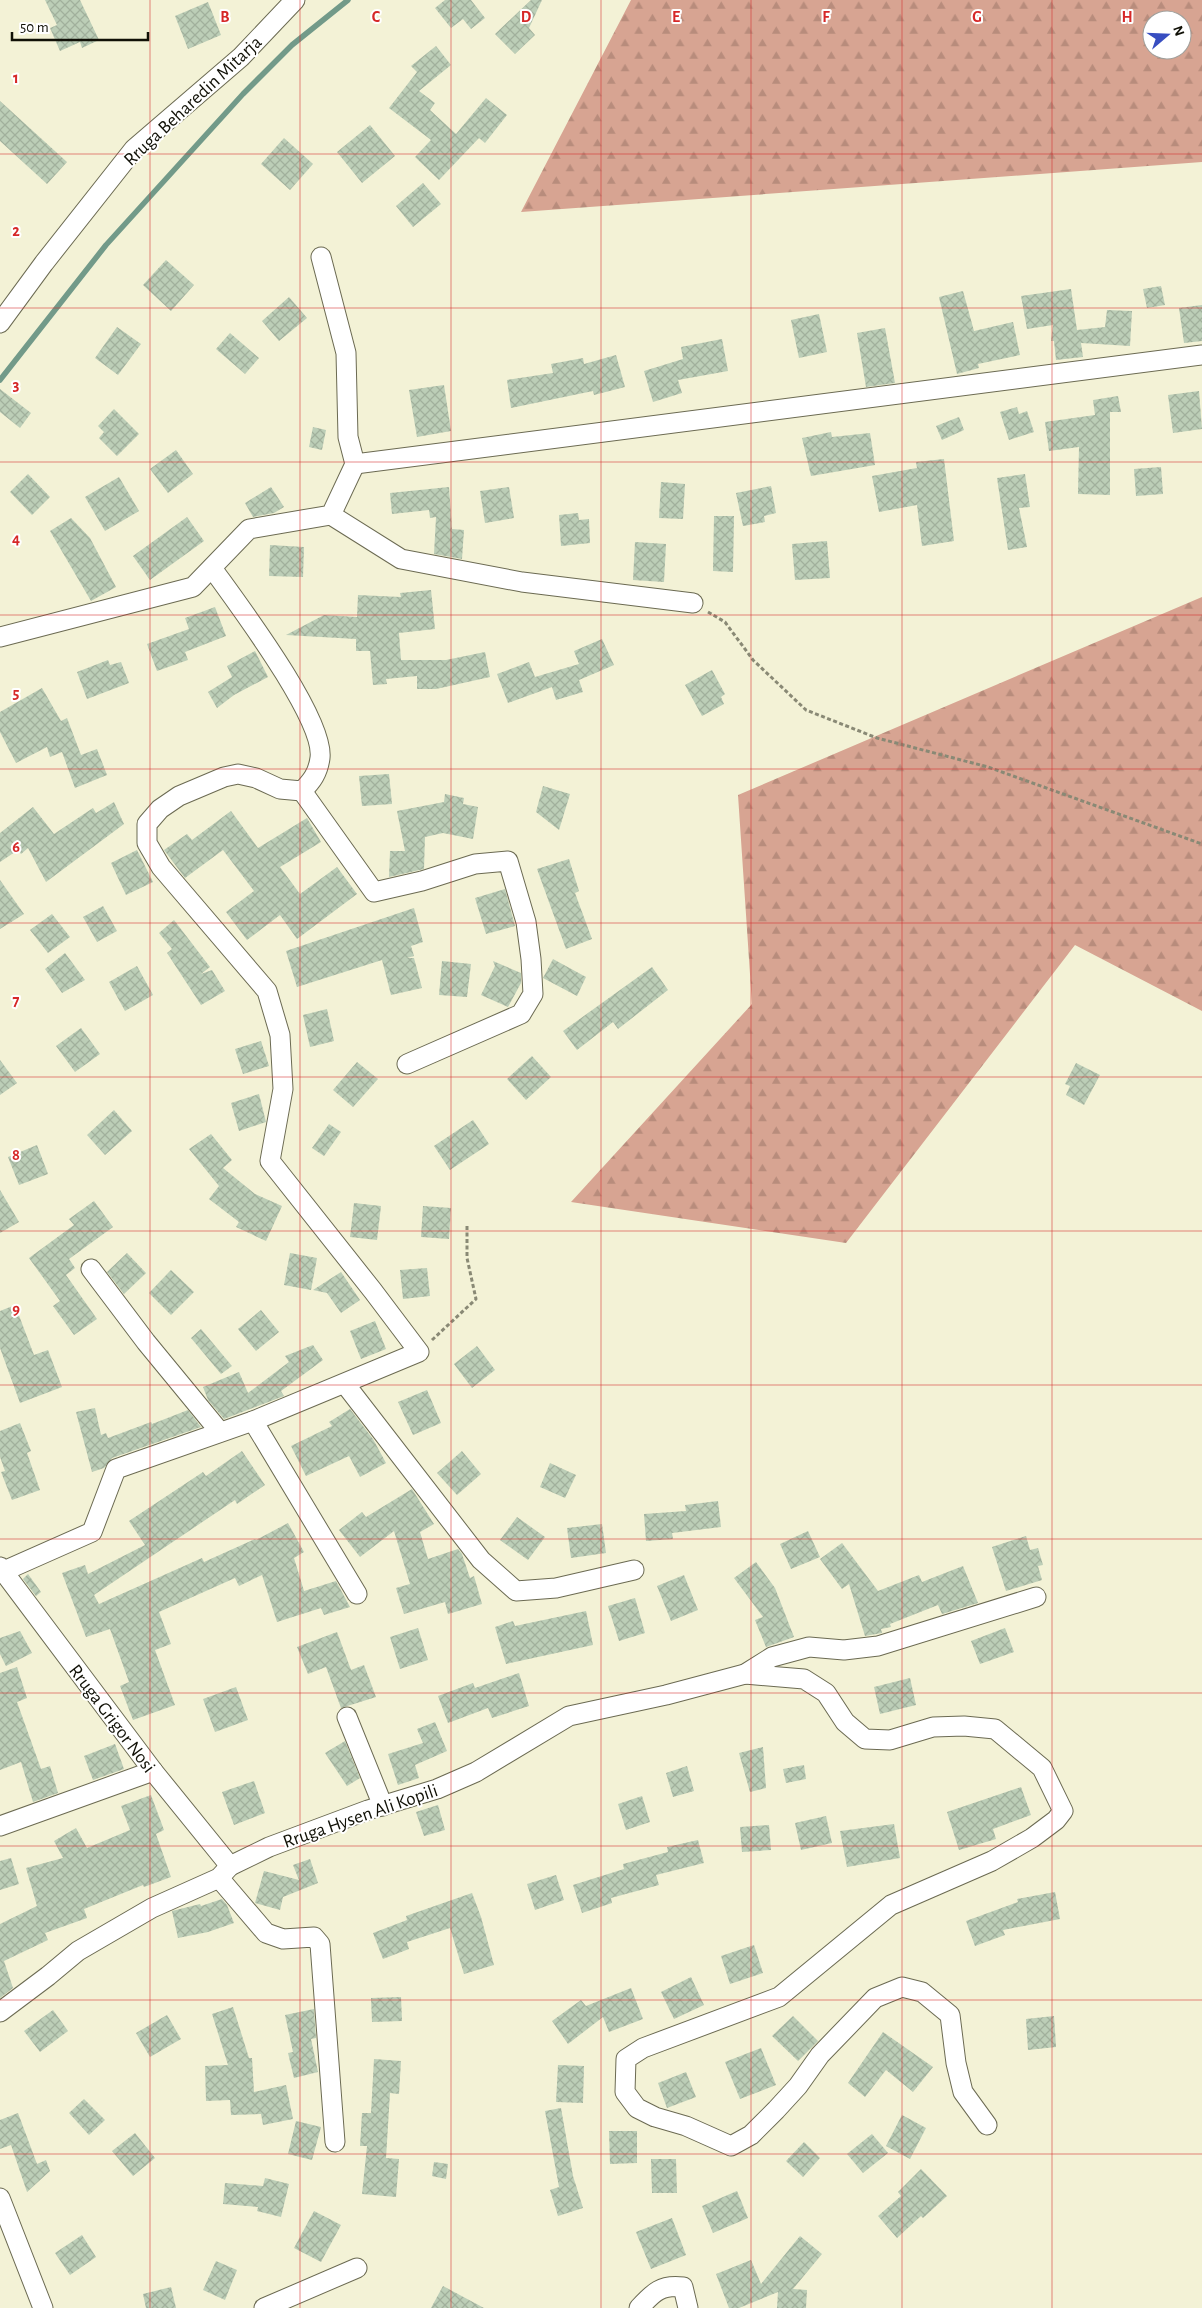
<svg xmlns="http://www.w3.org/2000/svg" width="1202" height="2308" font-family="'Alegreya Sans',sans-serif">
  <defs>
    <pattern id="forest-firs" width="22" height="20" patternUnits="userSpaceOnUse" patternTransform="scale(1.25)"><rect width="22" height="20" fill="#d7a492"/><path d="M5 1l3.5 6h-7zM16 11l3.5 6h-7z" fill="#b88c7c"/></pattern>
    <pattern id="building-cross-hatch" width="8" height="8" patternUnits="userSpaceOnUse" patternTransform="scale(1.25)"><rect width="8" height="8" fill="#bcceb7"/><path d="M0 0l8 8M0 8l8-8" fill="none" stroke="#a1b09c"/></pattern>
  </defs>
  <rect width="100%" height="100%" fill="#f3f2d6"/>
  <!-- forest -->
  <g fill="url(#forest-firs)" fill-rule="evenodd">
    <path d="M 631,0 L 1202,0 L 1202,162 L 521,212 ZM 1152,20 L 1182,20 L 1182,50 L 1152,50 Z"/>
    <polygon points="1202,597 1202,1011 1075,945 846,1243 571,1202 752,1004 738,795"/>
  </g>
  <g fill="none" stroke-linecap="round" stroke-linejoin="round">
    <!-- stream -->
    <polyline stroke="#729a89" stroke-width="5.5" points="0,380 106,245 243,94 292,45 348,0"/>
  </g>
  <!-- building -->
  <g fill="url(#building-cross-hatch)">
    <polygon points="45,0 80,0 99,40 82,48 80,42 60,51 50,28 57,25"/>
    <polygon points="445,0 471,0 485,18 471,29 463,19 451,28 435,8"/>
    <polygon points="531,0 542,0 529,28 535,35 515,54 495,34"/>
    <polygon points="208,2 221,35 188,49 175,16"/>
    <polygon points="436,46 451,65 419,91 435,103 430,110 456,134 486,98 507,115 485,143 479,138 439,180 415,157 431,140 389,108 417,72 411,66"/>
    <polygon points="0,101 67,162 47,184 0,141"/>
    <polygon points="370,125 395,156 362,183 337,152"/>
    <polygon points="284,138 313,164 290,190 261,164"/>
    <polygon points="423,183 441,204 413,227 396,206"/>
    <polygon points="166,260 194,285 171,311 143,285"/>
    <polygon points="1161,286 1165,305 1147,308 1143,289"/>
    <polygon points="1071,289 1077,330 1105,327 1107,310 1132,311 1130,346 1081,343 1083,357 1056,360 1054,341 1051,341 1053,325 1027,329 1021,296"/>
    <polygon points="963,291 974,331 1013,322 1020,355 978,364 979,368 957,374 939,297"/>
    <polygon points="289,297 307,318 279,341 262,321"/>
    <polygon points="1202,305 1202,341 1184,343 1179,308"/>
    <polygon points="819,314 827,352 799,358 791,320"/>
    <polygon points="117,327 141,344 118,375 95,358"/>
    <polygon points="885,328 895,383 866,387 857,333"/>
    <polygon points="230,333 259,358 245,374 216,349"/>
    <polygon points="722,339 728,371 678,380 682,393 653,402 644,371 683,359 681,347"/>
    <polygon points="616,355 625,387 594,395 593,391 511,408 507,380 553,373 551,364 583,358 584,364"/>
    <polygon points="444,385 451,431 417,437 409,390"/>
    <polygon points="0,389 31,413 20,428 0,412"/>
    <polygon points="1199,391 1202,429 1173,433 1168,395"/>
    <polygon points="1118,396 1121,412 1110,412 1110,495 1078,494 1079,447 1049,451 1045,422 1095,415 1093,400"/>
    <polygon points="1017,407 1019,414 1027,411 1034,432 1009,440 1000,412"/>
    <polygon points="114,409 139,434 117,456 99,438 104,432 98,426"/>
    <polygon points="959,417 964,430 942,440 936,426"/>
    <polygon points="313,427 326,430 322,450 309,447"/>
    <polygon points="831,432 832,437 870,433 875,465 811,476 802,438"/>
    <polygon points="176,450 193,474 168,493 150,469"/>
    <polygon points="944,459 954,541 922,546 917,505 879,512 872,476 917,468 916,462"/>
    <polygon points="1161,467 1163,494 1136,496 1134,469"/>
    <polygon points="28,474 50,497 32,515 10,492"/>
    <polygon points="1025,474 1030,507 1019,508 1027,547 1008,550 997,478"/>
    <polygon points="119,477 139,511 105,531 85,497"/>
    <polygon points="661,482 685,484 683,519 659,518"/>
    <polygon points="771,486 776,513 764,516 765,522 743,526 736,493"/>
    <polygon points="271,487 284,507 274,513 253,517 245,503"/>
    <polygon points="449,487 452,529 464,530 462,559 434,554 436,517 430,518 429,510 392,514 390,493"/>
    <polygon points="509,487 514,518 485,523 480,491"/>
    <polygon points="578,513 579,520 589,519 590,543 561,546 559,515"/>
    <polygon points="714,516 734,516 733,572 713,571"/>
    <polygon points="187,517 204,541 150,580 133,556"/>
    <polygon points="71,518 90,538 116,587 91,601 50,531"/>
    <polygon points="827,541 830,578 795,580 792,544"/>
    <polygon points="635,542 666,544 664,582 633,580"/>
    <polygon points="270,545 304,547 303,577 269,576"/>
    <polygon points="431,590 435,629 399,633 401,660 446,660 485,652 490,677 436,689 417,689 417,676 386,679 387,684 373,685 370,651 356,651 356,639 286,635 324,615 357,617 358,595 401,597 400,593"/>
    <polygon points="215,607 226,636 185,652 188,660 157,671 147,644 189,629 185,618"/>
    <polygon points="602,639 614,665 579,680 583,692 556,700 552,687 508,703 497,674 529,662 535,677 579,664 574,651"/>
    <polygon points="255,651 268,677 234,695 217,708 208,692 232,677 227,666"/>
    <polygon points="108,660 110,665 121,662 129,683 87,699 77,672"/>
    <polygon points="712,670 725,694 721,697 724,704 702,716 685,685"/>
    <polygon points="42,688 61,721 67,718 81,755 97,749 107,775 75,788 62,752 50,757 47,747 16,763 0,732 0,712"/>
    <polygon points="389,774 392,804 362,806 359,776"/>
    <polygon points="543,786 570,794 559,830 536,812"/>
    <polygon points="445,794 464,798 463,804 478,807 473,839 443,833 425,837 424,869 389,877 390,851 405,851 397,811 444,802"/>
    <polygon points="114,802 124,824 46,882 28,848 21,854 18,850 0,862 0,833 33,807 54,834 93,808 96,813"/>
    <polygon points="231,811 258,848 307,818 321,842 280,867 300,894 337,867 357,894 297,939 280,915 247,940 226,912 254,891 223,850 185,878 164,850 187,834 192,840"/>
    <polygon points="137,850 153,882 126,895 111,863"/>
    <polygon points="569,859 579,891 575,893 592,939 566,949 537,869"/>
    <polygon points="0,880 24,914 0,929"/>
    <polygon points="505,889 515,926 486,934 475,898"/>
    <polygon points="103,906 117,931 97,942 83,917"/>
    <polygon points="414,908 423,942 411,946 414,956 407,958 414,958 422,988 391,995 382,960 297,987 286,951"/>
    <polygon points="52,914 70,937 48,953 30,930"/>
    <polygon points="174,920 210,967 201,974 212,970 225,991 201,1005 167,953 172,949 159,933"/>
    <polygon points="65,953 85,980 62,993 45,969"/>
    <polygon points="553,959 586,977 577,996 543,978"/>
    <polygon points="442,961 471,964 467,997 439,995"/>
    <polygon points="493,961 521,973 521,983 508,1007 481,995 495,966"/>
    <polygon points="137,966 153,995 125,1011 109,982"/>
    <polygon points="652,967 668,990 618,1029 613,1022 577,1050 563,1031"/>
    <polygon points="327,1009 334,1041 310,1047 303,1015"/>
    <polygon points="81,1028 100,1054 75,1072 56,1046"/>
    <polygon points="261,1041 269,1066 243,1074 235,1049"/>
    <polygon points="532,1056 551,1077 526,1100 507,1079"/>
    <polygon points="0,1060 17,1083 0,1095"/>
    <polygon points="357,1062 378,1079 353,1107 333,1090"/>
    <polygon points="1076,1063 1100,1075 1084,1105 1066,1095 1070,1086 1065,1084"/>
    <polygon points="259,1094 266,1122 239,1131 231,1103"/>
    <polygon points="114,1110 132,1131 105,1155 87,1135"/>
    <polygon points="473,1120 489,1144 450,1170 434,1146"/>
    <polygon points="329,1124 341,1132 324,1156 312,1148"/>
    <polygon points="211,1134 232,1160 223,1168 255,1194 282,1206 266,1241 236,1227 239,1222 209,1199 219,1186 189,1149"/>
    <polygon points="37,1145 48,1174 19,1185 8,1157"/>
    <polygon points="0,1190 19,1222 0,1233"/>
    <polygon points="94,1201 113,1227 69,1259 75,1268 66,1275 97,1319 74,1335 53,1306 60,1301 29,1258 74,1225 69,1219"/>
    <polygon points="354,1203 381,1206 377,1240 350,1237"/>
    <polygon points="423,1206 451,1208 449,1239 421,1237"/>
    <polygon points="127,1253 146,1273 124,1294 107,1272"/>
    <polygon points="290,1253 317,1258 311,1290 284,1285"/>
    <polygon points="427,1268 430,1296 403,1299 400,1270"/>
    <polygon points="171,1270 194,1292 171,1315 149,1293"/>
    <polygon points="341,1272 360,1300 341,1313 327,1293 313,1290"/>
    <polygon points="15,1305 34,1355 48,1350 62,1387 20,1403 0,1348 0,1311"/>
    <polygon points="261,1310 279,1332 256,1351 238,1329"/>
    <polygon points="375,1321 386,1349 361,1359 350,1331"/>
    <polygon points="201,1329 232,1366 221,1374 191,1338"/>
    <polygon points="313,1345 323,1360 281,1391 284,1396 224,1419 208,1400 203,1387 239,1372 248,1393 289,1362 285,1356"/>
    <polygon points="477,1346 495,1370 472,1388 454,1364"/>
    <polygon points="427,1390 441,1423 413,1435 398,1402"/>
    <polygon points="95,1408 101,1435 106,1433 108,1438 151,1422 152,1424 188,1410 201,1427 112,1458 104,1468 92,1472 76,1412"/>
    <polygon points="350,1409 373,1439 386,1463 360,1477 349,1456 306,1476 291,1446 332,1426 329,1422"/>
    <polygon points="20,1423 31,1451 27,1453 40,1490 12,1500 1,1472 5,1471 0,1457 0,1431"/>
    <polygon points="242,1451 265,1485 237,1504 235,1500 94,1595 99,1604 202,1558 204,1562 255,1539 256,1540 288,1523 304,1552 294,1558 304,1591 336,1581 350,1607 324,1615 321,1608 277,1622 262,1575 239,1586 235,1578 159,1612 171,1644 155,1650 175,1705 133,1720 120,1686 129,1682 110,1629 86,1637 62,1573 85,1565 88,1574 145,1545 129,1521 203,1472 206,1476"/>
    <polygon points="462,1451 481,1474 457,1495 437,1473"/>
    <polygon points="550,1463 576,1475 565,1498 540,1487"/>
    <polygon points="412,1489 434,1524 420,1532 428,1559 458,1549 462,1554 470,1578 474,1576 482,1604 448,1614 445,1602 404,1614 396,1588 410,1584 394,1531 360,1557 339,1530 362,1512 366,1517"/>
    <polygon points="718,1501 721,1527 672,1533 673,1539 646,1541 644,1514 686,1511 685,1505"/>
    <polygon points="517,1517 545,1537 528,1560 500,1540"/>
    <polygon points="602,1524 606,1553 571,1558 567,1528"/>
    <polygon points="808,1531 820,1557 791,1569 780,1544"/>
    <polygon points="1026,1536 1030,1550 1038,1548 1043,1565 1038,1566 1042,1580 1006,1591 992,1547"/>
    <polygon points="842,1543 878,1591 919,1575 922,1582 963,1566 978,1603 942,1614 938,1605 890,1624 891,1627 881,1629 882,1633 865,1636 849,1584 842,1589 820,1559"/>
    <polygon points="756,1562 775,1588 794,1637 766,1647 755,1620 763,1617 734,1578"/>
    <polygon points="28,1574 41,1592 36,1596 23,1579"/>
    <polygon points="684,1575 698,1610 671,1621 657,1586"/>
    <polygon points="635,1598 645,1633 619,1641 608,1606"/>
    <polygon points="586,1611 593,1645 506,1664 495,1627 513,1621 515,1626"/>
    <polygon points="418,1628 428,1660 400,1669 390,1637"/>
    <polygon points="1005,1628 1014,1652 980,1664 971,1641"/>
    <polygon points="20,1631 32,1653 6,1666 0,1654 0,1638"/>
    <polygon points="337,1632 351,1670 364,1665 376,1697 341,1708 326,1667 308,1674 297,1647"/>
    <polygon points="17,1667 27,1698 17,1702 41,1769 50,1766 58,1793 33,1802 21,1762 0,1770 0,1673"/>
    <polygon points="519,1673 529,1706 492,1718 488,1708 448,1723 438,1696 473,1683 475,1688"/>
    <polygon points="910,1678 916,1705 880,1714 874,1687"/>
    <polygon points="236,1687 248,1720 215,1732 203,1699"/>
    <polygon points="435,1722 447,1751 415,1765 419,1778 398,1785 388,1754 423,1743 417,1729"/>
    <polygon points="345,1741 360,1778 347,1786 325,1753"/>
    <polygon points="115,1744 124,1769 93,1780 84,1756"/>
    <polygon points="763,1747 766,1788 750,1792 739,1753"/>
    <polygon points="804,1765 806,1779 786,1783 783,1769"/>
    <polygon points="687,1766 694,1791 673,1797 666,1773"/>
    <polygon points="254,1781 265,1813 234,1825 222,1792"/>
    <polygon points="1021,1787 1031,1815 993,1829 996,1839 959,1850 947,1812"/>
    <polygon points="151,1795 164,1830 156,1834 171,1877 144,1887 143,1885 84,1909 87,1918 45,1933 48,1940 4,1961 13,1988 0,1998 0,1924 37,1906 26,1868 63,1858 54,1841 76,1828 87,1848 130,1830 121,1806"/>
    <polygon points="642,1796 650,1822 626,1830 618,1804"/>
    <polygon points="438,1805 445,1830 424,1836 416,1812"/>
    <polygon points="826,1816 832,1843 801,1850 795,1823"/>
    <polygon points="894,1824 900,1858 847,1867 840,1831"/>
    <polygon points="769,1825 771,1850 742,1852 740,1827"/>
    <polygon points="698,1840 704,1863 656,1875 659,1885 611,1898 612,1903 582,1913 573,1885 624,1869 623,1864 668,1852 667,1847"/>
    <polygon points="11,1858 19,1884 0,1890 0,1861"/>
    <polygon points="310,1859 318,1883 283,1897 280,1910 255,1903 264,1871 299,1880 293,1865"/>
    <polygon points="556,1875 564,1900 535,1910 527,1884"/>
    <polygon points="1055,1892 1060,1919 1003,1930 1005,1935 975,1946 966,1921 1018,1902 1017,1899"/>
    <polygon points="472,1893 481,1917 494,1965 464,1974 450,1928 407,1942 409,1949 383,1959 373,1933 407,1920 406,1916"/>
    <polygon points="222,1899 227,1905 234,1923 208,1932 178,1938 172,1911 200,1904 201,1906"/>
    <polygon points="754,1945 763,1973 730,1984 721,1956"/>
    <polygon points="691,1977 704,2005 674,2019 661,1992"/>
    <polygon points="631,1988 643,2019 609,2032 603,2017 568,2044 552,2021 581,2000 586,2006"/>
    <polygon points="401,1997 402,2021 372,2022 371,1998"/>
    <polygon points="233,2007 249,2058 252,2058 254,2092 286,2085 293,2119 263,2125 261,2114 231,2115 230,2100 206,2101 205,2066 228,2065 212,2014"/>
    <polygon points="314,2009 316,2038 311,2039 318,2072 294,2078 288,2053 293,2052 285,2015"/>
    <polygon points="53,2010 68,2031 40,2052 24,2031"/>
    <polygon points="167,2015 181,2039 150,2057 136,2033"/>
    <polygon points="793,2016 818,2041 798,2061 772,2036"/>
    <polygon points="1054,2016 1056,2047 1028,2050 1026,2019"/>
    <polygon points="883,2032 933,2067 913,2092 886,2070 865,2097 848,2083"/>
    <polygon points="761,2048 776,2085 740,2099 725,2062"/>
    <polygon points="374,2059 401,2061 399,2094 390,2093 386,2158 399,2159 396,2197 362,2194 367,2146 360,2146 362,2113 371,2113"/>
    <polygon points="558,2065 584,2066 583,2103 556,2102"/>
    <polygon points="686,2072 696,2097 667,2108 658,2083"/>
    <polygon points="84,2099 105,2120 89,2135 69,2113"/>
    <polygon points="561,2108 573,2176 583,2208 558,2216 550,2190 559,2187 545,2111"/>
    <polygon points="18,2113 37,2164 46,2160 50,2171 27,2192 11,2145 0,2149 0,2120"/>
    <polygon points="902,2115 926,2128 910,2159 886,2146"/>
    <polygon points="296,2121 321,2127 312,2160 288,2154"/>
    <polygon points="609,2131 637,2131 637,2163 610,2164"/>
    <polygon points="135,2133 155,2158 133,2176 112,2151"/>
    <polygon points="872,2134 888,2153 863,2173 847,2154"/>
    <polygon points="804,2142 820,2158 803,2177 786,2161"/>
    <polygon points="651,2159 676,2159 677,2193 652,2193"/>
    <polygon points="434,2162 448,2164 446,2179 432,2176"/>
    <polygon points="921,2169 947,2196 923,2218 921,2216 897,2238 878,2216 901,2196 898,2192"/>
    <polygon points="265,2178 289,2184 281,2217 257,2211 258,2207 223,2204 225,2183 263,2186"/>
    <polygon points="737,2191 748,2218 713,2233 702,2206"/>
    <polygon points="314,2211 341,2225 321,2262 294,2248"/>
    <polygon points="672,2218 686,2255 651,2269 636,2232"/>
    <polygon points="82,2235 96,2257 70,2275 55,2253"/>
    <polygon points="800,2236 822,2254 793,2289 807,2290 806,2308 777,2308 778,2292 739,2308 729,2308 716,2274 751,2260 761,2284"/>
    <polygon points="216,2261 237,2270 225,2300 203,2290"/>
    <polygon points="443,2286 484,2308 431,2308"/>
    <polygon points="171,2287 176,2308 146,2308 143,2294"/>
  </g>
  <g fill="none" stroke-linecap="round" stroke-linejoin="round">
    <!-- minor casing -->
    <g stroke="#6b6a52" stroke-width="21">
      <g id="minor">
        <polyline points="0,323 44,263 134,149 241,57 295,0"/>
        <polyline points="355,464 1202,355"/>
        <polyline points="331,515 401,559 522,582 693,603"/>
        <polyline points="0,637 193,587 249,529 331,515 355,464 348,437 346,353 321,257"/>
        <polyline points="302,791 374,892 422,881 475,864 508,861 526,922 531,959 533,994 521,1014 407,1064"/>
        <polyline points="91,1269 146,1342 220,1432"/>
        <polyline points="345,1384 481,1560 516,1591 556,1588 634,1570"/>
        <polyline points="253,1421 357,1594"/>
        <polyline points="0,1567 153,1771 230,1866"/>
        <path d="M 4,1571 L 92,1532 L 116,1469 L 253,1421 L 419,1352 L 373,1291 L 270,1161 L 283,1089 L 280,1035 L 267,991 L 161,867 L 147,843 L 147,824 L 160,809 L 179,796 L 224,777 L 238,774 L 256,778 L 280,789 L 302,791 C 312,781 318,773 320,758 C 325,719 237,603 212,568"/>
        <polyline points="745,1674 804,1679 826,1693 845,1722 865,1739 890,1740 933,1727 964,1726 995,1729 1042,1768 1063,1811 1056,1820 1032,1838 992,1861 891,1905 779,1997 643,2048 626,2059 625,2092 637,2108 655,2117 686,2126 731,2146 751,2135 776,2110 798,2086 820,2055 875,1998 902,1987 922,1992 950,2015 956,2063 963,2092 987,2125"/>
        <polyline points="347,1717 383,1806"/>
        <polyline points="0,1826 153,1771"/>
        <polyline points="219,1878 266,1933 283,1939 314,1937 320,1944 335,2142"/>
        <polyline points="0,2012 48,1976 78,1951 152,1908 219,1878 230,1866 269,1847 368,1810 437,1789 476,1772 569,1716 666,1695 745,1674 772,1657 809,1647 844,1650 878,1646 1036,1597"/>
        <polyline points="0,2198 43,2308"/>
        <polyline points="264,2308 357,2268"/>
        <path d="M 639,2308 C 653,2293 661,2284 683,2287 L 688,2308"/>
      </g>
    </g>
    <!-- path -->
    <g stroke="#898975" stroke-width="3" stroke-dasharray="4 2.5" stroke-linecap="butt">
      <polyline points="708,612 725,622 753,660 806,710 877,738 988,767 1202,844"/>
      <polyline points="432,1340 476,1299 467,1258 467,1226"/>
    </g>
    <!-- minor -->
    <use href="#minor" stroke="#fff" stroke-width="19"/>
  </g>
  <!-- grid -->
  <path fill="none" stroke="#d62828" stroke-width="1" stroke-opacity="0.55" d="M 150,0 L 150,2308M 300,0 L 300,2308M 451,0 L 451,2308M 601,0 L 601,2308M 751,0 L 751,2308M 902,0 L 902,2308M 1052,0 L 1052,2308M 0,154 L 1202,154M 0,308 L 1202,308M 0,462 L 1202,462M 0,615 L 1202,615M 0,769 L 1202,769M 0,923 L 1202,923M 0,1077 L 1202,1077M 0,1231 L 1202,1231M 0,1385 L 1202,1385M 0,1539 L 1202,1539M 0,1693 L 1202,1693M 0,1846 L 1202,1846M 0,2000 L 1202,2000M 0,2154 L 1202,2154"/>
  <g text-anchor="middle" stroke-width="4" stroke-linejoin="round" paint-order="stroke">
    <!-- street labels -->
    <g font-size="19" fill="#101006" stroke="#fff">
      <text transform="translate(192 100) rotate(-43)" y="7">Rruga Beharedin Mitarja</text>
      <text transform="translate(113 1718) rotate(53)" y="7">Rruga Grigor Nosi</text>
      <text transform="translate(360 1815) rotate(-19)" y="7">Rruga Hysen Ali Kopili</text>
    </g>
  </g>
  <g font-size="16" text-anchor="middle" font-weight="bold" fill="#d62828" stroke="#fff" stroke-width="4" stroke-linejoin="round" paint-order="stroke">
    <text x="225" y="22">B</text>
    <text x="376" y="22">C</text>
    <text x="526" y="22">D</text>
    <text x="676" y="22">E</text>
    <text x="826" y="22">F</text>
    <text x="977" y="22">G</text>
    <text x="1127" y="22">H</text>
    <text x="16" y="83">1</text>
    <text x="16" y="236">2</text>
    <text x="16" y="390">3</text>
    <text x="16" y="544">4</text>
    <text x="16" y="698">5</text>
    <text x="16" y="852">6</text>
    <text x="16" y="1006">7</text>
    <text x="16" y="1160">8</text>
    <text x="16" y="1314">9</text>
  </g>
  <!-- north arrow -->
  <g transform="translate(1167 35) rotate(71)"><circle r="24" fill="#ffffff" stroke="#9f9f9b"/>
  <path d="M0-4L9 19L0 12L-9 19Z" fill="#384ec1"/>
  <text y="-8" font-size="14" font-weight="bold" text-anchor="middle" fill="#101006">N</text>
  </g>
  <!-- scale -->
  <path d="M12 32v8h136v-8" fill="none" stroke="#101006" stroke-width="2.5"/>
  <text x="20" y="32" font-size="15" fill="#101006" stroke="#ffffff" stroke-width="4" paint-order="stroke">50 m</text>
</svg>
